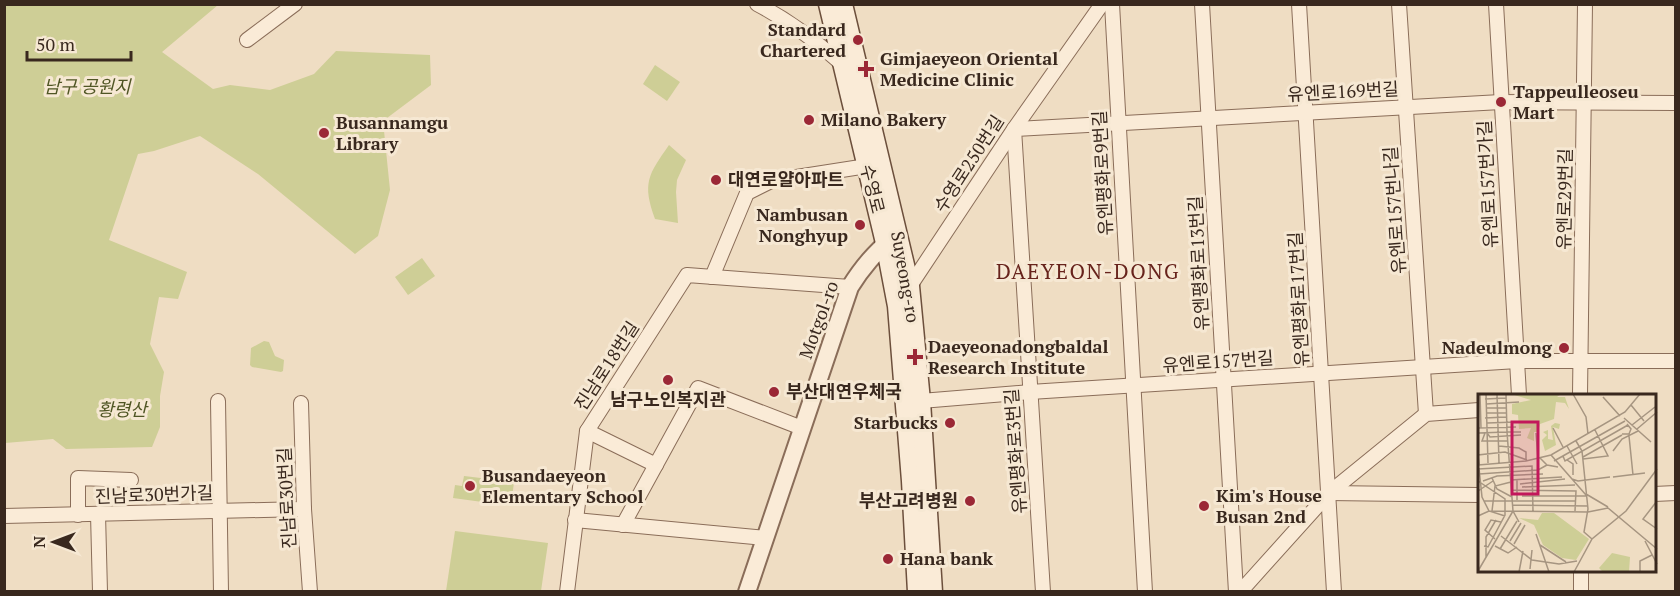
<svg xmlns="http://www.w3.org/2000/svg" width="1680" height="596" font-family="'PT Serif','Noto Sans KR',serif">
  <rect width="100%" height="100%" fill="#efddc3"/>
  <!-- green -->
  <g fill="#cece96">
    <polygon points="4,5 218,5 162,52 213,89 230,85 270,90 314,74 336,51 430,55 431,85 383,121 390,190 378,236 355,254 258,174 200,136 154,151 138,154 109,240 187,272 178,299 159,297 150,344 164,372 160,396 160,427 152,447 66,449 53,439 5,443"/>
    <polygon points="655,65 680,82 667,101 643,84"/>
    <path d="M 669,145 L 686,160 L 677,180 L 676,192 L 678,223 L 655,219 C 642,183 648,175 669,145 Z"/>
    <polygon points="422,258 435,276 408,295 395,277"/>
    <polygon points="264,341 269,342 275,356 284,360 283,371 281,372 252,367 250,365 251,348"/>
    <polygon points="464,476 514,482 511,506 453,498 455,485 462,486"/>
    <polygon points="455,531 548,543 541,591 446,591"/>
  </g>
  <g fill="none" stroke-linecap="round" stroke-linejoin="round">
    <!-- minor casing -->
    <g stroke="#8a6d59" stroke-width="16">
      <g id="minor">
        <path d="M 757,4 C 791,22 813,39 842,64"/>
        <polyline points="1112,4 1145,592"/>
        <polyline points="1202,4 1236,592"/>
        <polyline points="1299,4 1334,592"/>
        <polyline points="1399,4 1426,414"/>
        <polyline points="1496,4 1519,395"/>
        <polyline points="247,40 295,4"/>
        <polyline points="712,277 747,193 771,181 867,166"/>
        <polyline points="910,286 1014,129 1102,4"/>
        <polyline points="1580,395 1585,4"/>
        <polyline points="218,401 221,592"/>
        <polyline points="921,401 1030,392 1517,361 1676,361"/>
        <polyline points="301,403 304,509 310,592"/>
        <polyline points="587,431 656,465"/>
        <polyline points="1329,493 1479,495"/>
        <polyline points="1654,494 1676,493"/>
        <polyline points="98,514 100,592"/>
        <polyline points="78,515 78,478 131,480"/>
        <polyline points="4,516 304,509"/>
        <polyline points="575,520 765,538"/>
        <polyline points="623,525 698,388 802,428"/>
        <polyline points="1581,570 1581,592"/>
        <polyline points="567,592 587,431 687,275 850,287"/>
        <polyline points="1043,592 1014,129 1501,102 1676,103"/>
        <polyline points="1240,592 1329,493 1426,414 1479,410"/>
      </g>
    </g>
    <!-- tertiary casing -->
    <g stroke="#8a6d59" stroke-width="20">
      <path id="tertiary" d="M 747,592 L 850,287 C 863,266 875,253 893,237"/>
    </g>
    <!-- secondary casing -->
    <g stroke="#6c4f3c" stroke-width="21">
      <g id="secondary">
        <polyline points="828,4 885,243 897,306 911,481 917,592"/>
        <polyline points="843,4 910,286 921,401 933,592"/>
      </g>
    </g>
    <!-- minor -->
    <use href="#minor" stroke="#faebd7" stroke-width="14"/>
    <!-- tertiary -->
    <use href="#tertiary" stroke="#faebd7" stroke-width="16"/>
    <!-- secondary -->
    <use href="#secondary" stroke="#faebd7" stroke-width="18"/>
  </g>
  <!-- markers -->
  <g fill="#9b2836" stroke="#f6e8d3" stroke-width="2">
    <circle cx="858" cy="40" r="6"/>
    <path d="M863 60h6v6h6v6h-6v6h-6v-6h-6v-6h6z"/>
    <circle cx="1501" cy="102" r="6"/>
    <circle cx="809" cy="120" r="6"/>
    <circle cx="324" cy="133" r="6"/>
    <circle cx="716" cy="180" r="6"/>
    <circle cx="860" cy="225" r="6"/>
    <circle cx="1564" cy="348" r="6"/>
    <path d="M912 348h6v6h6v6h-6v6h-6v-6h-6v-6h6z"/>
    <circle cx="668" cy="380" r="6"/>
    <circle cx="774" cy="392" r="6"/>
    <circle cx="950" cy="423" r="6"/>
    <circle cx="470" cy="486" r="6"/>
    <circle cx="970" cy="501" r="6"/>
    <circle cx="1204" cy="506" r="6"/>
    <circle cx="888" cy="559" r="6"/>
  </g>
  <g text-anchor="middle" stroke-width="6" stroke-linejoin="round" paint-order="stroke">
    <!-- poi labels -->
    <g font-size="18" font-weight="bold" fill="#39281e" stroke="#f6e8d3" text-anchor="start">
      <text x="846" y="36" text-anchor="end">Standard<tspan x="846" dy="21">Chartered</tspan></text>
      <text x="880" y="65">Gimjaeyeon Oriental<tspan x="880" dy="21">Medicine Clinic</tspan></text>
      <text x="1513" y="98">Tappeulleoseu<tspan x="1513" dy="21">Mart</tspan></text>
      <text x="821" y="126">Milano Bakery</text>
      <text x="336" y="129">Busannamgu<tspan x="336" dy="21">Library</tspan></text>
      <text x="728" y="186">대연로얄아파트</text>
      <text x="848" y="221" text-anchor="end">Nambusan<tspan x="848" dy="21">Nonghyup</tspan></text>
      <text x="928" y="353">Daeyeonadongbaldal<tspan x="928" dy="21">Research Institute</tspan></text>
      <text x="1552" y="354" text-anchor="end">Nadeulmong</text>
      <text x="786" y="398">부산대연우체국</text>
      <text x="668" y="406" text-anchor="middle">남구노인복지관</text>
      <text x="938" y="429" text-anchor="end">Starbucks</text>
      <text x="482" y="482">Busandaeyeon<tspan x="482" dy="21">Elementary School</tspan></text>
      <text x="1216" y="502">Kim's House<tspan x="1216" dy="21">Busan 2nd</tspan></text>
      <text x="958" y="507" text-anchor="end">부산고려병원</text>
      <text x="900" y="565">Hana bank</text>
    </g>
    <!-- park labels -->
    <g font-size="18" font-style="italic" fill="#505624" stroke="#f6e8d3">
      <text x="87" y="93">남구 공원지</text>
      <text x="122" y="416">황령산</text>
    </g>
    <!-- street labels -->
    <g font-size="18" fill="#39281e" stroke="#f6e8d3">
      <text transform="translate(1343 92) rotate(-3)" y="6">유엔로169번길</text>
      <text transform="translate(969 164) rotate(-57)" y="6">수영로250번길</text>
      <text transform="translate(1103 173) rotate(-93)" y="6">유엔평화로9번길</text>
      <text transform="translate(1488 184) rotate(-93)" y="6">유엔로157번가길</text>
      <text transform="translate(872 189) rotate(76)" y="6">수영로</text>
      <text transform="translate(1565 199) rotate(-89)" y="6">유엔로29번길</text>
      <text transform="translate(1395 210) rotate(-94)" y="6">유엔로157번나길</text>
      <text transform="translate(1199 263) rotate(-93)" y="6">유엔평화로13번길</text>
      <text transform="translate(905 277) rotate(80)" y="6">Suyeong-ro</text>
      <text transform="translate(1299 299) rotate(-93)" y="6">유엔평화로17번길</text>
      <text transform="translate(819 320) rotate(-70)" y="6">Motgol-ro</text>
      <text transform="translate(1218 362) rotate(-4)" y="6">유엔로157번길</text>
      <text transform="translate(607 366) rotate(-57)" y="6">진남로18번길</text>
      <text transform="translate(1016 451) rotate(-94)" y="6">유엔평화로3번길</text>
      <text transform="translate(154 495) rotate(-2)" y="6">진남로30번가길</text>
      <text transform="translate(287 498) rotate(-93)" y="6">진남로30번길</text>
    </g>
    <!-- quarter labels -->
    <g font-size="21" letter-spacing="1.5" fill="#67231c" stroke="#f6e8d3">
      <text x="1088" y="279">DAEYEON-DONG</text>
    </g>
  </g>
  <!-- overview -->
  <g transform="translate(1478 394)">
    <rect width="178" height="178" fill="#efddc3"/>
    <path d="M 33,0 L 83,0 L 79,3 L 87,3 L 91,15 L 87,9 L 78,8 L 76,25 L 62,30 L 60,38 L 56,38 L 56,47 L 49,44 L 53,34 L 41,35 L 40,21 L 34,20 L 34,10 L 53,6 ZM 77,29 L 82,30 L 81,35 L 75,33 L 78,51 L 67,57 L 64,46 L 69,41 L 65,38 L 70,36 L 70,45 L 75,46 L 73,32 ZM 64,119 L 76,119 L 111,145 L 98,166 L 84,164 L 65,151 L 56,131 L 41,124 L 60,126 ZM 134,159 L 152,163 L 151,178 L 125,178 L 121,174 Z" fill="#cece96"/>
    <path fill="none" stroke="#a69581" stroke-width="1.5" d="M 2,0 L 3,34M 8,0 L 10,69M 19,0 L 21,69M 28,0 L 29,38 L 43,38M 95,0 L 108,23 L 110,40M 125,3 L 142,22M 7,5 L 28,4M 8,10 L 41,8M 153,11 L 166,27M 8,14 L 28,14M 8,19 L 28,19M 7,24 L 28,23M 146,24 L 173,48M 9,29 L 38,28M 154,31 L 177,13M 0,34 L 38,33M 75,34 L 85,53M 159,35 L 179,18M 0,39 L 29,38 L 35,117 L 41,128M 7,39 L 4,47 L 29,47M 9,39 L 12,43 L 43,41M 58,39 L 60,65M 144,40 L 151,40 L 153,35 L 149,30M 151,42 L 155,81M 98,47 L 104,57 L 110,115 L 106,138 L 114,145M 21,52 L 41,54 L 48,58 L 48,65M 89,52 L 99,70M 135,57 L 144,45 L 160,37M 73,61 L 108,101M 85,62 L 87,67 L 150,31M 105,63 L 144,41M 62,64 L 69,71 L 80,73M 105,65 L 130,62 L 117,36M 89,66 L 95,70 L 95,81M 76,67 L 147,27M 1,70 L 0,61 L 27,58 L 49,66M 0,71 L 48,67 L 73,61 L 147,18 L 162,0M 1,74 L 4,103 L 11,117 L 27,122M 0,75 L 54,72 L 55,117M 1,80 L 60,76 L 69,71M 135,83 L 167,79M 14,84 L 19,95 L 34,103M 39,85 L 39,106M 94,85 L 100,87 L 132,83M 33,86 L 84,83M 0,87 L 27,105 L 27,121 L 10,153 L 6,152M 5,87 L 19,82 L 65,80M 42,90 L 87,85M 44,93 L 97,91M 34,96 L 98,97 L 97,117M 0,97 L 15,87M 108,100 L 130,113M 44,102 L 109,102M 6,107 L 98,107M 179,107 L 165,125 L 179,135M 34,111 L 110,112M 14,117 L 17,92 L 33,88M 0,122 L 11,117 L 110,118 L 130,114 L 179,155M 58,140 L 71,178M 23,142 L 54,166 L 81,170 L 99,167M 17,145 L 7,136 L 13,126 L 23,128M 32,147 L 43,129M 167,147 L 179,170M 36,150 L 47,131M 62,151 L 88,168M 17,152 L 30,159 L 39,153M 22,155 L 39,127M 8,163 L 8,143 L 18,126M 52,175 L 54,156M 0,177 L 35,117M 41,178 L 45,157M 96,178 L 114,145 L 148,117 L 179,75M 162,178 L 162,167 L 174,161"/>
    <path fill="#c2185b" fill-opacity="0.15" stroke="#c2185b" stroke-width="3" d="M 34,28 L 60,28 L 60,100 L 34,100 Z"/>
    <rect width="178" height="178" fill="none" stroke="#39281e" stroke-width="3"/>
  </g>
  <!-- border -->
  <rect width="1680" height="596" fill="none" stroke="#39281e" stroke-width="12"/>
  <!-- north arrow -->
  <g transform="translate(54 542) rotate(270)" stroke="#f6e8d3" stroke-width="4.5" paint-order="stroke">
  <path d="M0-4.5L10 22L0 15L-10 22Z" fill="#39281e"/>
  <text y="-9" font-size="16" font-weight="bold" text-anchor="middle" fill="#39281e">N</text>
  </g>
  <!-- scale -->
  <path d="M27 51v9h104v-9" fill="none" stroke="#39281e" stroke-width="3"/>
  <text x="36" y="51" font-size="18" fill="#39281e" stroke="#f6e8d3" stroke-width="4.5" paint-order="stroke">50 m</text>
</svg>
